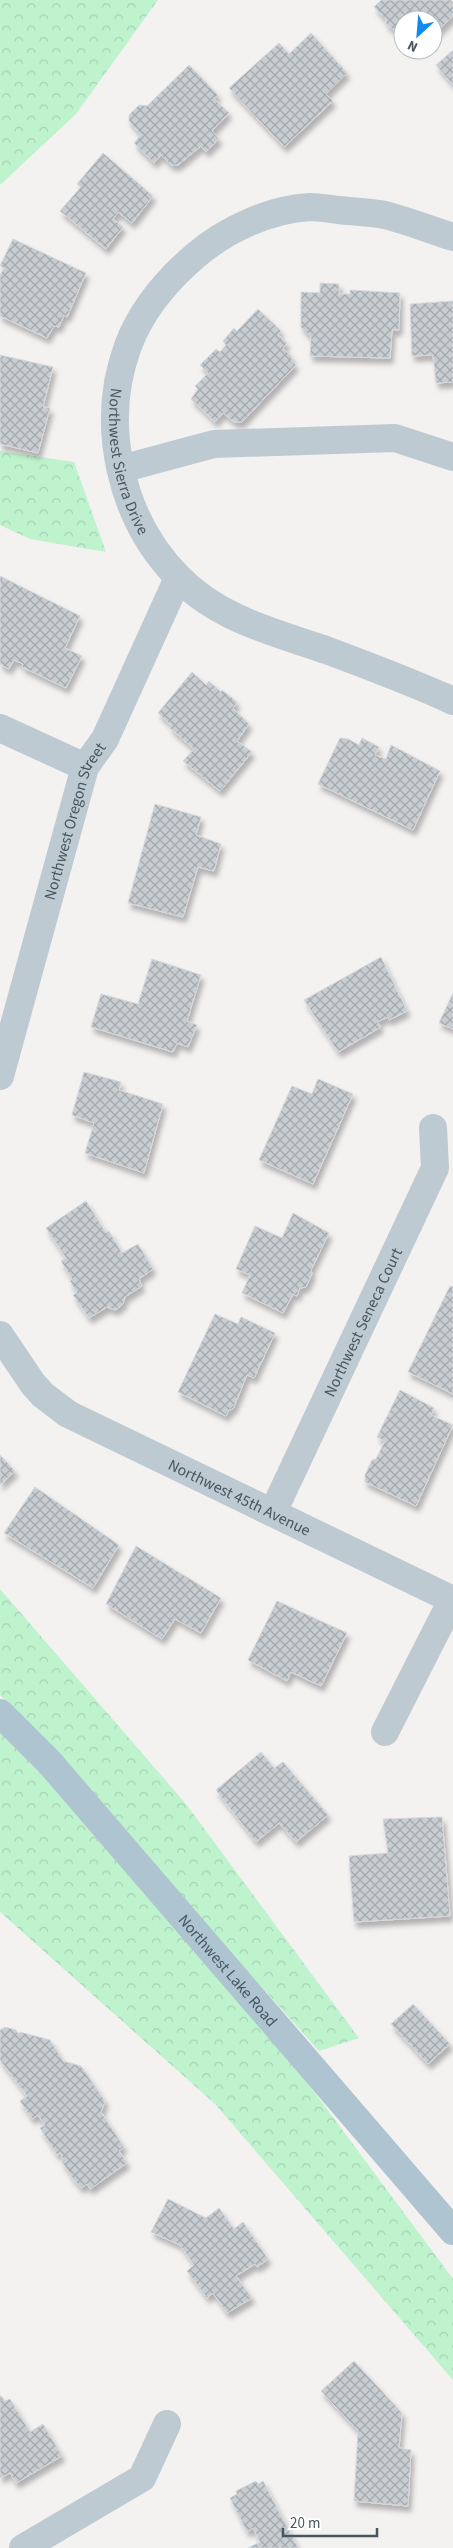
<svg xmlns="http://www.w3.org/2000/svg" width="453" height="2548" font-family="'Source Sans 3',sans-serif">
  <defs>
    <pattern id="forest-crowns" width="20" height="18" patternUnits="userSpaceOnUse" patternTransform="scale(1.25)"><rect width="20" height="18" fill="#bef3cd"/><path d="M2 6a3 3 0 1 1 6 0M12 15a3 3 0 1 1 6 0" fill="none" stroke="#a5d2b3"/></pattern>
    <pattern id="building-cross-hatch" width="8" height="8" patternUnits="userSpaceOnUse" patternTransform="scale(1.25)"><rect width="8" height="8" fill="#c8cdd1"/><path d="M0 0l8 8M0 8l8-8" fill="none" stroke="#a4a9ad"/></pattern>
    <filter id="shadow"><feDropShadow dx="3" dy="5.5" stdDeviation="2.5" flood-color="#0004"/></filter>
  </defs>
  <rect width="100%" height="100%" fill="#f4f1f1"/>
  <!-- forest -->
  <g fill="url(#forest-crowns)">
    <polygon points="0,0 158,0 76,114 0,185"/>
    <polygon points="0,451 74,462 106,552 30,539 0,525"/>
    <polygon points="0,1589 186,1804 359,2038 319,2051 0,1695"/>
    <polygon points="0,1722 289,2058 453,2279 453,2380 215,2104 0,1912"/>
  </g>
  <!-- building -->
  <g fill="url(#building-cross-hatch)" stroke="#d5d8dd" filter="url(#shadow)">
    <polygon points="381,0 451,0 453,3 453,16 433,36 433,20 403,20 403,37 386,24 386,20 374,7"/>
    <polygon points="311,33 347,73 326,94 333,101 284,147 229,88 279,43 289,54"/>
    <polygon points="453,50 453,85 436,65"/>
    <polygon points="189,65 218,95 214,99 229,113 212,131 219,139 206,152 201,146 178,165 171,165 161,155 154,163 134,143 141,135 129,121 129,115 139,105 147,106"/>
    <polygon points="103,153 153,196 132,223 118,212 113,219 123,227 106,249 60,211 81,187 77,184"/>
    <polygon points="13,239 86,273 67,317 64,315 59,327 54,326 47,338 0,316 0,275 4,268 0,266"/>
    <polygon points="320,283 339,284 339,294 350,294 350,290 400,293 399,330 392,330 390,358 310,356 311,337 301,327 301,292 320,293"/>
    <polygon points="453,301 453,382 436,383 433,355 412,356 410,304"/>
    <polygon points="258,309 281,331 278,335 287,343 283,348 292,357 291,361 296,365 242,422 234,422 223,413 215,422 191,399 198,389 195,386 208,373 200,365 216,349 220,352 226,345 223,341 234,328 237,331"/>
    <polygon points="0,355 53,367 43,407 50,408 38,453 0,444"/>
    <polygon points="0,576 80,616 65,648 82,656 66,688 22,667 23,664 14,660 9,669 0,664"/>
    <polygon points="192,672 206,685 209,681 221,692 222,690 237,702 233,708 249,724 237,741 252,752 220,791 183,761 194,749 170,728 172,726 158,713"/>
    <polygon points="340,738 348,739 359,745 362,738 379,747 375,755 386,759 391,745 440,771 413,830 318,784"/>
    <polygon points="155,804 201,817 196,835 221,844 214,871 198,867 183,917 128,903"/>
    <polygon points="381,957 407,1011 389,1020 388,1017 377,1022 381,1027 338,1052 304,1000"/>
    <polygon points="152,959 201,975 187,1021 197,1025 188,1047 177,1043 173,1052 91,1027 101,994 138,1004"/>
    <polygon points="453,993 453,1029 439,1023"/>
    <polygon points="84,1072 121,1082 119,1090 163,1104 144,1173 85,1153 94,1123 72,1115"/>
    <polygon points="318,1079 353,1094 313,1184 259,1160 292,1086 312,1094"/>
    <polygon points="86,1201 106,1233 109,1231 122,1253 138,1244 153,1269 139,1279 142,1286 125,1297 123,1304 115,1310 107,1307 89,1318 73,1295 77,1293 70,1281 72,1279 61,1261 66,1258 46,1228"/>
    <polygon points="293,1213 329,1233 311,1270 312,1274 306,1287 300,1288 297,1296 293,1294 283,1313 242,1293 250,1275 236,1269 255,1226 282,1238"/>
    <polygon points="450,1286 453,1287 453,1394 408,1372"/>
    <polygon points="215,1314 238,1324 241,1317 275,1333 254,1378 247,1375 233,1409 229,1410 226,1416 178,1392"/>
    <polygon points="400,1390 434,1408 431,1415 453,1425 416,1506 365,1482 365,1475 372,1460 376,1459 385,1441 377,1437"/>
    <polygon points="0,1455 15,1471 0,1485"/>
    <polygon points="35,1487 119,1545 93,1588 4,1533"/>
    <polygon points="136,1546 221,1598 201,1633 175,1619 162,1639 106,1604"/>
    <polygon points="277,1601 347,1633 321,1686 291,1672 287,1681 248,1660"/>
    <polygon points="261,1752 274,1768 283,1762 328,1815 296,1842 279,1823 256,1842 216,1790"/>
    <polygon points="442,1817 450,1916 354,1922 349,1856 388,1853 383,1819"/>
    <polygon points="413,2004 450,2044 428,2064 391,2024"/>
    <polygon points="5,2027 16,2030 18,2034 20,2032 50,2040 63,2061 81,2066 105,2101 101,2112 124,2147 119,2151 127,2163 90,2189 87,2184 81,2188 73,2179 61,2160 63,2159 60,2153 57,2155 40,2128 45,2125 38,2115 32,2119 20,2101 27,2096 0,2060 0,2030"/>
    <polygon points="168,2199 206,2218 219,2208 234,2229 243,2222 268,2259 257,2267 255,2264 236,2276 252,2298 227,2313 213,2293 207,2298 187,2271 194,2265 180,2245 151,2232"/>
    <polygon points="354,2361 402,2413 399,2448 411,2450 408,2506 354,2501 358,2431 321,2391"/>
    <polygon points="0,2395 5,2401 10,2399 30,2432 43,2424 62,2456 16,2483 10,2473 0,2478"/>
    <polygon points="256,2481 258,2484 263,2481 298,2548 248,2548 260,2542 253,2528 247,2532 230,2498 237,2494 236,2491"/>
  </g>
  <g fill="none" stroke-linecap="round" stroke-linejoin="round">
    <!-- minor -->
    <g stroke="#becad1" stroke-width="28">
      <path id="s1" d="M 453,237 C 431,230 408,221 385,215 C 371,212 354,212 339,210 C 330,209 319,207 310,207 C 270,209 225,230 195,256 C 167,280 141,311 128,346 C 99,424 120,519 179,578 C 219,619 274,632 326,650 C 369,666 412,682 453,701"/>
      <polyline points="121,469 214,444 395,438 453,457"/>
      <polyline points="0,728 85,767"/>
      <path id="s2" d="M 0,1076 L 85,767 L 105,739 L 178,578"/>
      <path id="s3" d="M 0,1335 L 33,1384 L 43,1395 L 68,1414 L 453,1600"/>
      <path id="s4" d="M 273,1512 L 435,1168 L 433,1128"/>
      <polyline points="385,1732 452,1600"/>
      <polyline points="23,2548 142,2478 167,2424"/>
    </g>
    <!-- major -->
    <path stroke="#afc4d1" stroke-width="28" id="s5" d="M 0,1713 L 50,1763 L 453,2231"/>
  </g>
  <g text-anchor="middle" stroke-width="4" stroke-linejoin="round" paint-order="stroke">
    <!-- street labels -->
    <g font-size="16" fill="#475760" stroke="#fff">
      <text dy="6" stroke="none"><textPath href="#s1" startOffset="506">Northwest Sierra Drive</textPath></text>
      <text dy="6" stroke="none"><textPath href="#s2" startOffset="266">Northwest Oregon Street</textPath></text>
      <text dy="6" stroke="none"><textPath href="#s4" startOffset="210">Northwest Seneca Court</textPath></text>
      <text dy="6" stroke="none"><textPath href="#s3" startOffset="296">Northwest 45th Avenue</textPath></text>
      <text dy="6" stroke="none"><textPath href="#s5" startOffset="344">Northwest Lake Road</textPath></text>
    </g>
  </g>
  <!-- north arrow -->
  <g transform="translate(418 35) rotate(206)"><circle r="24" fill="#ffffff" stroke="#b5bcbf"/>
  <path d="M0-4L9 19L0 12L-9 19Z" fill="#0e8af1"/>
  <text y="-8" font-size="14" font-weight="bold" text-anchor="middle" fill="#475760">N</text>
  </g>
  <!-- scale -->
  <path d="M283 2528v8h94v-8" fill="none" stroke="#475760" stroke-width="2.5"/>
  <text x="290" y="2528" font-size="15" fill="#475760" stroke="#ffffff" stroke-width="4" paint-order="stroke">20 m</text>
</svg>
